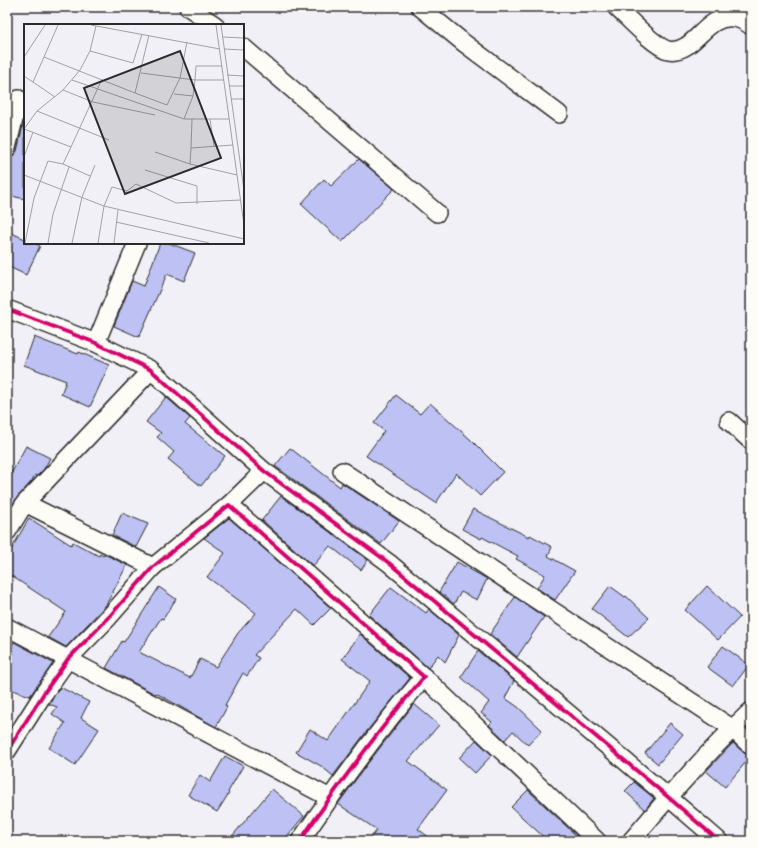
<svg xmlns="http://www.w3.org/2000/svg" width="758" height="848" font-family="'Playpen Sans',sans-serif">
  <rect width="100%" height="100%" fill="#f0f0f6"/>
  <filter id="ink" filterUnits="userSpaceOnUse"><feTurbulence type="fractalNoise" baseFrequency=".025" numOctaves="2"/><feDisplacementMap in="SourceGraphic" scale="8" xChannelSelector="R" yChannelSelector="G"/><feConvolveMatrix kernelMatrix="1 2 1 2 8 2 1 2 1" color-interpolation-filters="sRGB"/></filter>
  <g filter="url(#ink)">
    <!-- building -->
    <g fill="#bdc1f3" stroke="#2b2b2b">
      <polygon points="25,117 25,199 7,195 8,158 14,155 17,151"/>
      <polygon points="359,159 394,189 342,242 301,204 324,179 331,186"/>
      <polygon points="7,231 25,239 25,243 34,243 40,246 26,275 7,266"/>
      <polygon points="160,243 169,243 195,253 184,281 167,274 139,337 114,326 132,281 144,286"/>
      <polygon points="34,337 78,354 79,352 109,365 90,407 61,394 66,381 24,365"/>
      <polygon points="396,395 420,414 430,403 471,440 503,472 480,496 456,473 436,503 366,456 384,431 374,423"/>
      <polygon points="166,397 190,418 185,424 225,456 201,486 168,459 174,452 157,437 161,433 146,422"/>
      <polygon points="26,446 50,458 44,469 37,476 35,475 32,481 17,498 7,513 7,469 12,472"/>
      <polygon points="290,448 340,487 342,483 399,521 381,544 275,466"/>
      <polygon points="281,496 368,560 361,570 330,546 313,566 262,520"/>
      <polygon points="473,509 529,537 530,535 552,547 548,556 575,571 555,600 537,588 545,575 516,559 518,556 482,537 481,539 462,529"/>
      <polygon points="122,513 148,524 136,547 112,535"/>
      <polygon points="29,518 71,545 73,542 99,556 100,554 103,556 104,554 127,565 106,605 66,647 48,637 66,612 7,573 7,557"/>
      <polygon points="229,518 331,608 314,625 297,609 254,655 259,658 247,676 243,673 225,705 227,707 216,727 156,693 155,694 106,668 122,641 124,642 159,587 176,599 163,619 161,618 139,652 190,678 200,659 216,667 238,633 256,613 207,577 225,553 204,538"/>
      <polygon points="457,562 487,579 477,600 461,592 454,604 439,592"/>
      <polygon points="610,586 625,597 626,596 649,618 628,637 592,609"/>
      <polygon points="707,586 740,617 718,640 685,610"/>
      <polygon points="391,587 426,613 429,609 459,635 445,662 438,655 428,668 369,615"/>
      <polygon points="515,597 544,617 517,657 490,634"/>
      <polygon points="360,634 410,678 367,731 333,776 321,766 296,752 310,729 328,741 370,681 342,659"/>
      <polygon points="14,642 53,663 30,696 7,688 7,654"/>
      <polygon points="723,646 749,665 733,686 707,667"/>
      <polygon points="478,651 514,681 505,698 518,707 542,730 528,745 513,731 505,740 489,725 492,722 481,713 489,702 461,677"/>
      <polygon points="60,687 89,702 81,718 99,729 75,765 49,748 65,723 52,714 57,707 49,704"/>
      <polygon points="414,704 439,725 408,761 447,790 418,829 434,841 368,841 377,830 338,804 368,763"/>
      <polygon points="670,723 683,734 658,764 645,753"/>
      <polygon points="476,740 492,755 475,773 459,758"/>
      <polygon points="733,743 744,753 751,756 725,787 706,771"/>
      <polygon points="225,756 243,766 228,792 229,793 217,812 188,795 200,775 210,782"/>
      <polygon points="634,782 654,798 645,810 625,791"/>
      <polygon points="272,789 304,816 283,841 228,841"/>
      <polygon points="528,790 582,841 548,841 511,807"/>
    </g>
    <g fill="none" stroke-linecap="round" stroke-linejoin="round">
      <!-- minor casing -->
      <g stroke="#2b2b2b" stroke-width="20">
        <g id="minor">
          <polyline points="188,7 215,25"/>
          <polyline points="420,7 464,43 559,114"/>
          <path d="M 616,7 C 627,17 655,47 668,50 C 695,55 704,14 734,18 C 740,19 746,22 751,26"/>
          <polyline points="243,47 437,213"/>
          <polyline points="7,148 19,99"/>
          <polyline points="7,309 96,343 151,370 264,471 389,563 668,797 719,841"/>
          <polyline points="96,343 137,243"/>
          <polyline points="729,421 751,441"/>
          <polyline points="342,471 588,634 732,728 751,746"/>
          <polyline points="25,503 153,567"/>
          <polyline points="229,505 264,471"/>
          <polyline points="7,532 25,503 151,370"/>
          <polyline points="7,627 330,798"/>
          <polyline points="424,677 597,841"/>
          <path d="M 7,751 L 44,693 L 68,659 L 109,617 L 153,567 L 229,505 L 424,677 C 379,729 339,784 300,841"/>
          <path d="M 631,841 C 669,796 708,751 751,711"/>
        </g>
      </g>
      <!-- minor -->
      <use href="#minor" stroke="#fdfcf7" stroke-width="17"/>
      <!-- cycleway casing -->
      <g stroke="#fdfcf7" stroke-width="6">
        <g id="cycleway">
          <polyline points="7,309 96,343 151,370 264,471 389,563 668,797 719,841"/>
          <path d="M 7,751 L 44,693 L 68,659 L 109,617 L 153,567 L 229,505 L 424,677 C 379,729 339,784 300,841"/>
        </g>
      </g>
      <!-- cycleway -->
      <use href="#cycleway" stroke="#d6006c" stroke-width="4"/>
    </g>
  </g>
  <!-- overview -->
  <g transform="translate(24 24)">
    <rect width="220" height="220" fill="#f0f0f6"/>
    <path fill="none" stroke="#a1a1a5" stroke-width="1" d="M 67,1 L 196,25M 192,1 L 220,201M 197,1 L 220,166M 125,11 L 111,69 L 143,81 L 156,54 L 163,18M 199,13 L 220,14M 200,25 L 220,26M 66,27 L 109,39 L 118,10M 0,33 L 21,1M 20,33 L 111,69M 117,49 L 171,56 L 172,42 L 198,42M 203,51 L 220,52M 0,52 L 31,73M 48,56 L 160,95 L 205,95M 9,58 L 34,1M 205,62 L 220,62M 39,66 L 69,78 L 131,91M 150,70 L 169,72M 207,75 L 220,75M 13,87 L 85,116M 160,95 L 169,72 L 171,56 L 200,56M 168,95 L 167,124 L 209,121M 186,95 L 190,122M 0,105 L 13,87 L 39,66 L 56,46 L 66,27 L 72,2M 0,105 L 47,123 L 78,55M 131,128 L 166,140 L 213,151M 0,133 L 9,108M 39,140 L 47,123M 166,140 L 167,124M 121,146 L 173,162 L 173,180M 0,151 L 80,182 L 220,215M 92,198 L 185,219M 1,219 L 10,174 L 24,137 L 39,140 L 66,152M 24,219 L 29,190 L 45,143M 48,219 L 58,173 L 71,141M 74,219 L 80,182 L 88,163 L 103,167 L 112,160 L 152,179 L 217,176M 90,219 L 94,186"/>
    <path fill="#2b2b2b" fill-opacity="0.15" stroke="#2b2b2b" stroke-width="2" d="M 156,27 L 197,134 L 101,170 L 60,64 Z"/>
    <rect width="220" height="220" fill="none" stroke="#2b2b2b" stroke-width="2"/>
  </g>
  <!-- margin -->
  <rect width="758" height="848" fill="none" stroke="#fdfcf7" stroke-width="24"/>
  <rect x="12" y="12" width="734" height="824" fill="none" stroke="#2b2b2b" stroke-width="1.5" filter="url(#ink)"/>
</svg>
